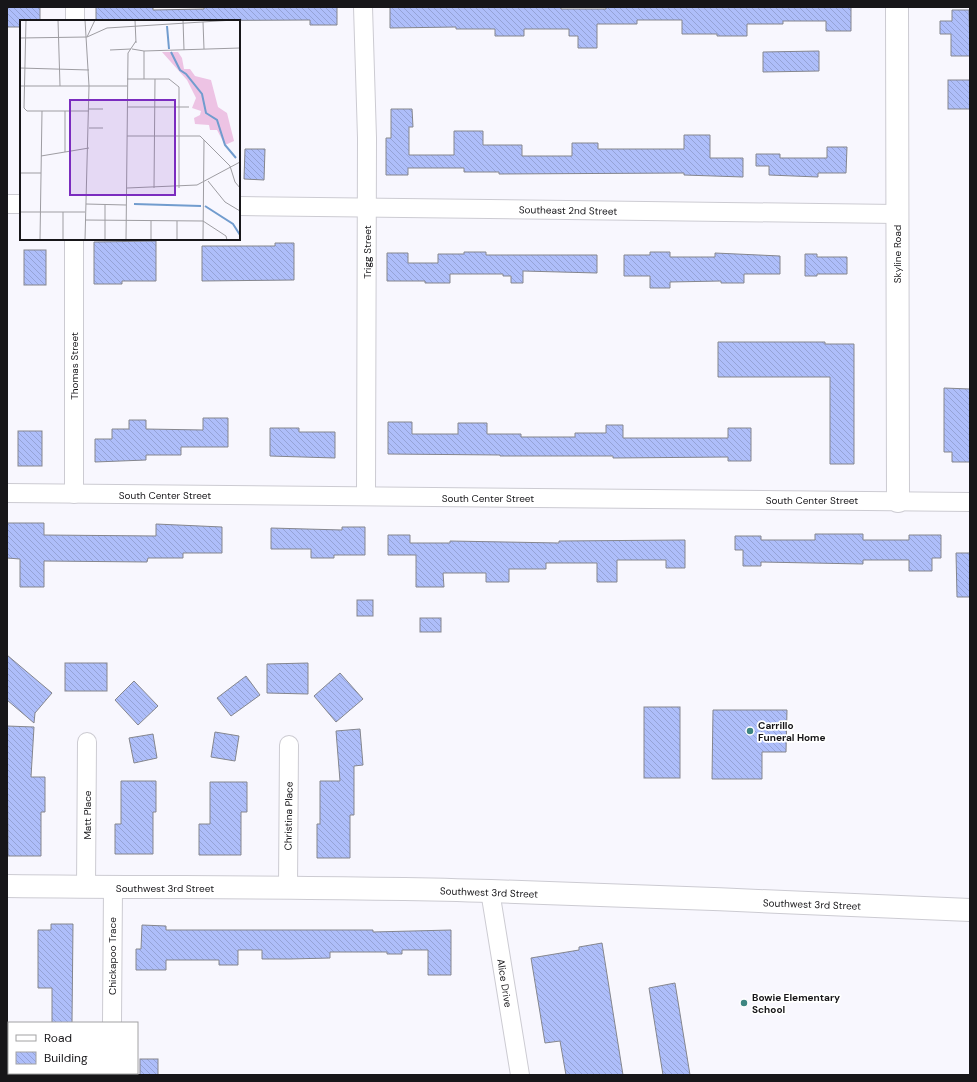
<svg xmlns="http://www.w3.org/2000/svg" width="977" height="1082" font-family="'DM Sans',sans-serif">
  <defs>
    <pattern id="building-back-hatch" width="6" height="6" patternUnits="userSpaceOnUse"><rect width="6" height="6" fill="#aebefa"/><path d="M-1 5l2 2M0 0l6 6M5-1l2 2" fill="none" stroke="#95a3d6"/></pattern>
  </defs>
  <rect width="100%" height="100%" fill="#f8f7fe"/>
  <!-- building -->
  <g fill="url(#building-back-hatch)" stroke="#85868d">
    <polygon points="7,7 40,7 40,21 21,21 21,27 7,27"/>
    <polygon points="96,7 153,7 153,10 204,9 204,7 337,7 337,25 310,25 310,20 96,21"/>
    <polygon points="390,7 561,7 561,9 606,9 606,7 851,7 851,31 826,31 826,21 783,21 783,24 747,24 747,36 717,36 717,34 682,34 682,20 637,20 637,24 597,24 597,48 578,48 578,36 569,36 569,29 524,29 524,36 495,36 495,29 456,29 456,27 390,28"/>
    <polygon points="952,10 969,10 970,56 951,56 951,34 940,34 940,21 952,21"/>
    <polygon points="819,51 819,71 763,72 763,52"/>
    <rect x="948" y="80" width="22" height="29"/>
    <polygon points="391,109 412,109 413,127 409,127 409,155 454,155 454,131 483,131 483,145 522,145 522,156 572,156 572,143 598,143 598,149 684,149 684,135 710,135 710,158 743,158 743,177 684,175 684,173 499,174 499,172 464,172 464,168 408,168 408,175 386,175 386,138 391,138"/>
    <polygon points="827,147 847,147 846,173 818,173 818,177 769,175 769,166 756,166 756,154 780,154 780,158 827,158"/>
    <polygon points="245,149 265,149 264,180 244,179"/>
    <polygon points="156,241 156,281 122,281 122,284 94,284 94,242"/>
    <polygon points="275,243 294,243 294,280 202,281 202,246 275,246"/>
    <rect x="24" y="250" width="22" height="35"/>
    <polygon points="464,252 486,252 486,255 597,255 597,273 523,271 523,283 511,283 511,276 503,276 503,274 450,274 450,283 425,283 425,281 387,281 387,253 408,253 408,263 438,263 438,254 464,254"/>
    <polygon points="650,252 670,252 670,257 715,257 715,253 780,256 780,274 744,274 744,283 721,283 721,281 670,282 670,288 650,288 650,276 624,276 624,255 650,255"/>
    <polygon points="805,254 817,254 817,257 847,257 847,274 817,274 817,276 805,276"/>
    <polygon points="718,342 825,342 825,344 854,344 854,464 830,464 830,377 718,377"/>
    <polygon points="944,388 970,389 970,462 952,462 952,452 944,452"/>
    <polygon points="203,418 228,418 228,447 181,447 181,455 146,455 146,460 95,462 95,439 112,439 112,429 129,429 129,420 146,420 146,429 203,430"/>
    <polygon points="388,422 412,422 412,434 458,434 458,423 487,423 487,434 521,434 521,437 575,437 575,433 606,433 606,425 623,425 623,438 728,438 728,428 751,428 751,461 728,461 728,457 613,458 613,456 500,456 500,455 388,454"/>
    <polygon points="270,428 299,428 299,432 335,432 335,458 270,456"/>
    <rect x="18" y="431" width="24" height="35"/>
    <polygon points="7,523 44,523 44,535 156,536 156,524 222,527 222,553 183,553 183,558 148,558 147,562 44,561 44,587 20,587 20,559 7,558"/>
    <polygon points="342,527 365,527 365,555 334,555 334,558 311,558 311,549 271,549 271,528 342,530"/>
    <polygon points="815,534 863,534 863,540 909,540 909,535 941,535 941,558 932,558 932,571 909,571 909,560 863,560 863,564 761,562 761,566 743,566 743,550 735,550 735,536 761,536 761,540 815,540"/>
    <polygon points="388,535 410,535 410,543 450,543 450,541 559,543 559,541 685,540 685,568 666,568 666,560 617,560 617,582 597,582 597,563 546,563 546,569 509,569 509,582 486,582 486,573 443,573 444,587 416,587 416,555 388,555"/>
    <polygon points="956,553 970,553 970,597 957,597"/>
    <rect x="357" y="600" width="16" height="16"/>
    <rect x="420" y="618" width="21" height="14"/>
    <polygon points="7,655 52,693 35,713 34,723 7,700"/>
    <rect x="65" y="663" width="42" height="28"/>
    <polygon points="308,663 308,694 267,693 267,664"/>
    <polygon points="340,673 363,699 336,722 314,696"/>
    <polygon points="246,676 260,695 231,716 217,698"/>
    <polygon points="134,681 158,706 138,725 115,700"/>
    <rect x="644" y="707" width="36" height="71"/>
    <polygon points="713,710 787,710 786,752 762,752 762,779 712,779"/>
    <polygon points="7,726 34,727 31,777 45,777 45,812 41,812 41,856 8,856"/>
    <polygon points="360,729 363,765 354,766 354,815 350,815 350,858 317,858 317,824 320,824 320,781 340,781 336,731"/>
    <polygon points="215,732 239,736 235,761 211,757"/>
    <polygon points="153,734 157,758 134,763 129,738"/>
    <polygon points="121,781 156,781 156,812 153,812 153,854 115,854 115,824 121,824"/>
    <polygon points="210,782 247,782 247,812 241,812 241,855 199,855 199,824 210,824"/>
    <polygon points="51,924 73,924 72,1023 52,1023 52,988 38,988 38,930 51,930"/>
    <polygon points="142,925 166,926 166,930 373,930 373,932 451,930 451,975 428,975 428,950 402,950 402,954 387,954 387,952 330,952 330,958 290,959 262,959 262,950 238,950 238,965 219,965 219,960 166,960 166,970 136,970 136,949 141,949"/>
    <polygon points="602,943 623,1075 566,1075 560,1041 545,1043 531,958 579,950 579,947"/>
    <polygon points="675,983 690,1075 663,1075 649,988"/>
    <rect x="140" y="1059" width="18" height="16"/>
  </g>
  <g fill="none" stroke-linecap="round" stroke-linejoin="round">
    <!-- minor casing -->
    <g stroke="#cccbd2" stroke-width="20">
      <g id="minor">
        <polyline points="363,7 367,138 366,496"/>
        <polyline points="75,21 75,7"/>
        <polyline points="7,204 21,204"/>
        <polyline points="239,206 897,214"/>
        <polyline points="7,493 970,502"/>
        <polyline points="74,494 74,239"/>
        <polyline points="86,887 87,742"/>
        <polyline points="288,888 289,745"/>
        <polyline points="490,891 520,1075"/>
        <polyline points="112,1023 113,888"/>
        <polyline points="112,1075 112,1073"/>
      </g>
    </g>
    <!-- tertiary casing -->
    <g stroke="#cccbd2" stroke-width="24">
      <g id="tertiary">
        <polyline points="897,7 898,501"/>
        <path d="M 7,886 C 168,888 330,886 491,891 C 651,896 810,903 970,910"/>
      </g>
    </g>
    <!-- minor -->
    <use href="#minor" stroke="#fff" stroke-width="18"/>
    <!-- tertiary -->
    <use href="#tertiary" stroke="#fff" stroke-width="22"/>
  </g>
  <!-- markers -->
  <g fill="#3d8581" stroke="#fff" stroke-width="1.5">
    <circle cx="750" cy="731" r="4"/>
    <circle cx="744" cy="1003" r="4"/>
  </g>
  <g text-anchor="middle" stroke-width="3.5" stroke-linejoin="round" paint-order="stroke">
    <!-- street labels -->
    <g font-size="10" fill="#171619" stroke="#fff">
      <text transform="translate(568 210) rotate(1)" y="4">Southeast 2nd Street</text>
      <text transform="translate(367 252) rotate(-90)" y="4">Trigg Street</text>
      <text transform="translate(897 254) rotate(-90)" y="4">Skyline Road</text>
      <text transform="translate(74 366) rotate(-90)" y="4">Thomas Street</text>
      <text x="165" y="499">South Center Street</text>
      <text x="488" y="502">South Center Street</text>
      <text x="812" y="504">South Center Street</text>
      <text transform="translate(87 815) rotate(-90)" y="4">Matt Place</text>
      <text transform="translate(288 816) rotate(-89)" y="4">Christina Place</text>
      <text x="165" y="892">Southwest 3rd Street</text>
      <text transform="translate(489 892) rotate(2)" y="4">Southwest 3rd Street</text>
      <text transform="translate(812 904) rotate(2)" y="4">Southwest 3rd Street</text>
      <text transform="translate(112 956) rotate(-90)" y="4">Chickapoo Trace</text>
      <text transform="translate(505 983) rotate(81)" y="4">Alice Drive</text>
    </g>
    <!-- poi labels -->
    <g font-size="10" font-weight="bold" fill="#171619" stroke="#fff" text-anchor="start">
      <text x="758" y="729">Carrillo<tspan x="758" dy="12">Funeral Home</tspan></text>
      <text x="752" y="1001">Bowie Elementary<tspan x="752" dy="12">School</tspan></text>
    </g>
  </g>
  <!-- overview -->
  <g transform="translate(20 20)">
    <rect width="220" height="220" fill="#f8f7fe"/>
    <path d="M 142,32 L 158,32 L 162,38 L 164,49 L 170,49 L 175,56 L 191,60 L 198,87 L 207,93 L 214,121 L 205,125 L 197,110 L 190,110 L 189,105 L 175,104 L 174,98 L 180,95 L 181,91 L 172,88 L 176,78 L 167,60 Z" fill="#edc3e4"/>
    <path fill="none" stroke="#719cce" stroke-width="2" d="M 147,6 L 149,29M 151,32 L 160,50 L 166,54 L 182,74 L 186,93 L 197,100 L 205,125 L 216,138M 114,184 L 181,186M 185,186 L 213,204 L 220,215"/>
    <path fill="none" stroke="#9e9da2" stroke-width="1" d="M 38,0 L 40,66M 115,0 L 116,23M 163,0 L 164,30M 183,2 L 184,29M 67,17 L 75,0M 0,18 L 67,17 L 87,8 L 214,0M 112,29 L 124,31 L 220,28M 90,30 L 111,29M 124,31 L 124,59M 0,48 L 69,50M 107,59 L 149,59 L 159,67 L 159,168M 0,66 L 107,66M 107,87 L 169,87M 4,88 L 6,0M 4,88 L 7,91 L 69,91M 69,89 L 83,89M 45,91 L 45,132M 69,108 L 83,108M 0,115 L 0,91M 107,116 L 180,116 L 210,146 L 215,162 L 220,168M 21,136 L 69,128M 0,153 L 21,153M 188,161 L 205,182 L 220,191M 107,168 L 177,165 L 220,142M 134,168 L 135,59M 66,184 L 106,185M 0,192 L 65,192M 65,200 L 183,201 L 206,216 L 207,220M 20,220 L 22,91M 43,220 L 43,192M 65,220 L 69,66 L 65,0M 85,220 L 85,185M 106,220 L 108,33 L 116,21M 131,220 L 131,201M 157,220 L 157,201M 183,220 L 184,120"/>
    <path fill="#7b2cbf" fill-opacity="0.15" stroke="#7b2cbf" stroke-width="2" d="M 50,80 L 155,80 L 155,175 L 50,175 Z"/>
    <rect width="220" height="220" fill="none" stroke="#171619" stroke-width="2"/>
  </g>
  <!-- border -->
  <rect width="977" height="1082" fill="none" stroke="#171619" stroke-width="16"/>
  <!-- legend -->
  <rect x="8" y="1022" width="130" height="52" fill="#ffffff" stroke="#a2a2a3"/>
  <rect x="16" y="1035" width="20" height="6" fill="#ffffff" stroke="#a2a2a3"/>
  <text x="44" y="1042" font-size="12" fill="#171619">Road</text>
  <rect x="16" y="1052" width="20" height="12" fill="url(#building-back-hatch)" stroke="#a2a2a3"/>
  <text x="44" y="1062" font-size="12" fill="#171619">Building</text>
</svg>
